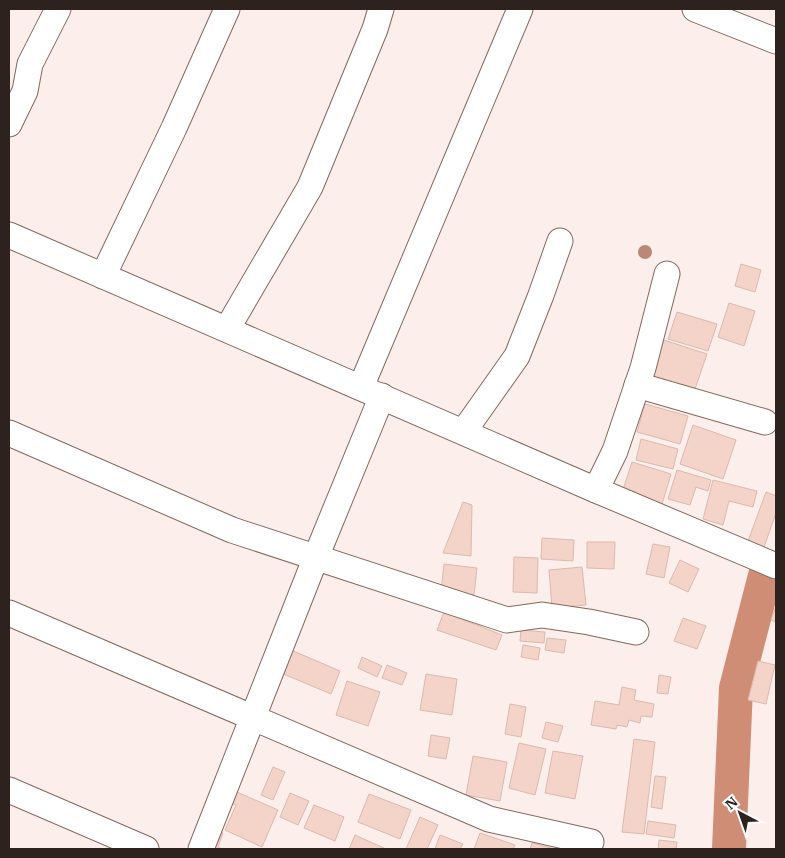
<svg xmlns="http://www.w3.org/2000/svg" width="785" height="858" font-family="'IBM Plex Serif',serif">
  <rect width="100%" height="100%" fill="#fceeea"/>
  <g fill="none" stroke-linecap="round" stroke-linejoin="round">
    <!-- river -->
    <polyline stroke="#d08d76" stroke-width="34" points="729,849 736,688 767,568"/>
  </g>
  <!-- building -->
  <g fill="#f4d3c8" stroke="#dabaaf">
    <polygon points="741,264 761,270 755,292 735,286"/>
    <polygon points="729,303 755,311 744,346 718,337"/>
    <polygon points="677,312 717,324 708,351 668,339"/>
    <polygon points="664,340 707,354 693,395 650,381"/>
    <polygon points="645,404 688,416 680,444 637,432"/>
    <polygon points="693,425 736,440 723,479 680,464"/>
    <polygon points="641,439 678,449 673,469 636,460"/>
    <polygon points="632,462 671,474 660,511 620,499"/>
    <polygon points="677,470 711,480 708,491 696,487 690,505 668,499"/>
    <polygon points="713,480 757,491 753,507 729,501 723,525 703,519"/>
    <polygon points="766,492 776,496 776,513 764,547 748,541"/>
    <polygon points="463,502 472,505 471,556 443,553"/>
    <polygon points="542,538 574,540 573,561 541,559"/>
    <polygon points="587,542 615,542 614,569 587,568"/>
    <polygon points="653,544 670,547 664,578 646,574"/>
    <polygon points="514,557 538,558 537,593 513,592"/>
    <polygon points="680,560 699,569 688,592 669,583"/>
    <polygon points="444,564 477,568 474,595 441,592"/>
    <polygon points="582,567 586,605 552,608 549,570"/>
    <polygon points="776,606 776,622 771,620"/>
    <polygon points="444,612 502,635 496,650 437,630"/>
    <polygon points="683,618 706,626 697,649 674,641"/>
    <polygon points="521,630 545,632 544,643 520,641"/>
    <polygon points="547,638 566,640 564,653 545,650"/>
    <polygon points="523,645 540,648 538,660 521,657"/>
    <polygon points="291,650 340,671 331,694 281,673"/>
    <polygon points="362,657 382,666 377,677 358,668"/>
    <polygon points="758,661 775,665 766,704 748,700"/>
    <polygon points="387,665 407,673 402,685 382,678"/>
    <polygon points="426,674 457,679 452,715 420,710"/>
    <polygon points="659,675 671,677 668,694 657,693"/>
    <polygon points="347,681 380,692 368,726 336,715"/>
    <polygon points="622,687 636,690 634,700 654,704 652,717 641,716 640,723 629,720 627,727 617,725 616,729 591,725 595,701 619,705"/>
    <polygon points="510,704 526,707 521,737 505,734"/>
    <polygon points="546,722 563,726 558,742 542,738"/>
    <polygon points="431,735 450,738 446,759 428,756"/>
    <polygon points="634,739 655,742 644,834 622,832"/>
    <polygon points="519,743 546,749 535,795 509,788"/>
    <polygon points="553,751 583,756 575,799 545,793"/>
    <polygon points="473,756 507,762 500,801 466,795"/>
    <polygon points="273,767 285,772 273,800 261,795"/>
    <polygon points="655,776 666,777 662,809 651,807"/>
    <polygon points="230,789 278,810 262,847 225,830 236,805 225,800"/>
    <polygon points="290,793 309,801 298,825 280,817"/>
    <polygon points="369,794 411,810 400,839 358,822"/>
    <polygon points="314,805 344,817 335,841 304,828"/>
    <polygon points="420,817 438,825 427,849 406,849"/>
    <polygon points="648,821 676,825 674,838 646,834"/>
    <polygon points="213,829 223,833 218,847 222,849 206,849"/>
    <polygon points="480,833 515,845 513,849 474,849"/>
    <polygon points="355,835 386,849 349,849"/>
    <polygon points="440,835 463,844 460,849 435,849"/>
    <polygon points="659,840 677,842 676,849 658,849"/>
    <polygon points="532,843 555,849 530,849"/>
  </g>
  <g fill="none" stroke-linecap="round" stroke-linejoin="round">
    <!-- minor casing -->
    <g stroke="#84685e" stroke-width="27">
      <g id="minor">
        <polyline points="695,9 776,41"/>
        <polyline points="9,124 25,91 30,64 58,9"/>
        <polyline points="9,235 596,490 776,566"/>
        <polyline points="103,276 174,128 227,9"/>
        <polyline points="227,329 310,187 375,29 381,9"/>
        <polyline points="637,385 765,422"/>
        <polyline points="361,387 520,9"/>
        <polyline points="464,431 517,356 541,295 560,241"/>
        <polyline points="9,433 232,530 507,620 542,615 589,622 636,632"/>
        <polyline points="596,490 615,451 643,368 667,274"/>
        <polyline points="9,613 489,819 591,842"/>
        <polyline points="9,790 146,849"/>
        <polyline points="201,849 316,557 382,396"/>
      </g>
    </g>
    <!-- minor -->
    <use href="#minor" stroke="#fff" stroke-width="25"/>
  </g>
  <!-- trees -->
  <circle fill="#ba8875" cx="645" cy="252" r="7"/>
  <!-- border -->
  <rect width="785" height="858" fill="none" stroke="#2e221e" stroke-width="20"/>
  <!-- north arrow -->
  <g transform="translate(740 813) rotate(319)" stroke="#ffffff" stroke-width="4" paint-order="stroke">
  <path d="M0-4L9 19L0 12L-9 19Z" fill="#2e221e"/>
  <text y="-8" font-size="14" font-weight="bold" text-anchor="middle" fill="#2e221e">N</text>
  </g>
</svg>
